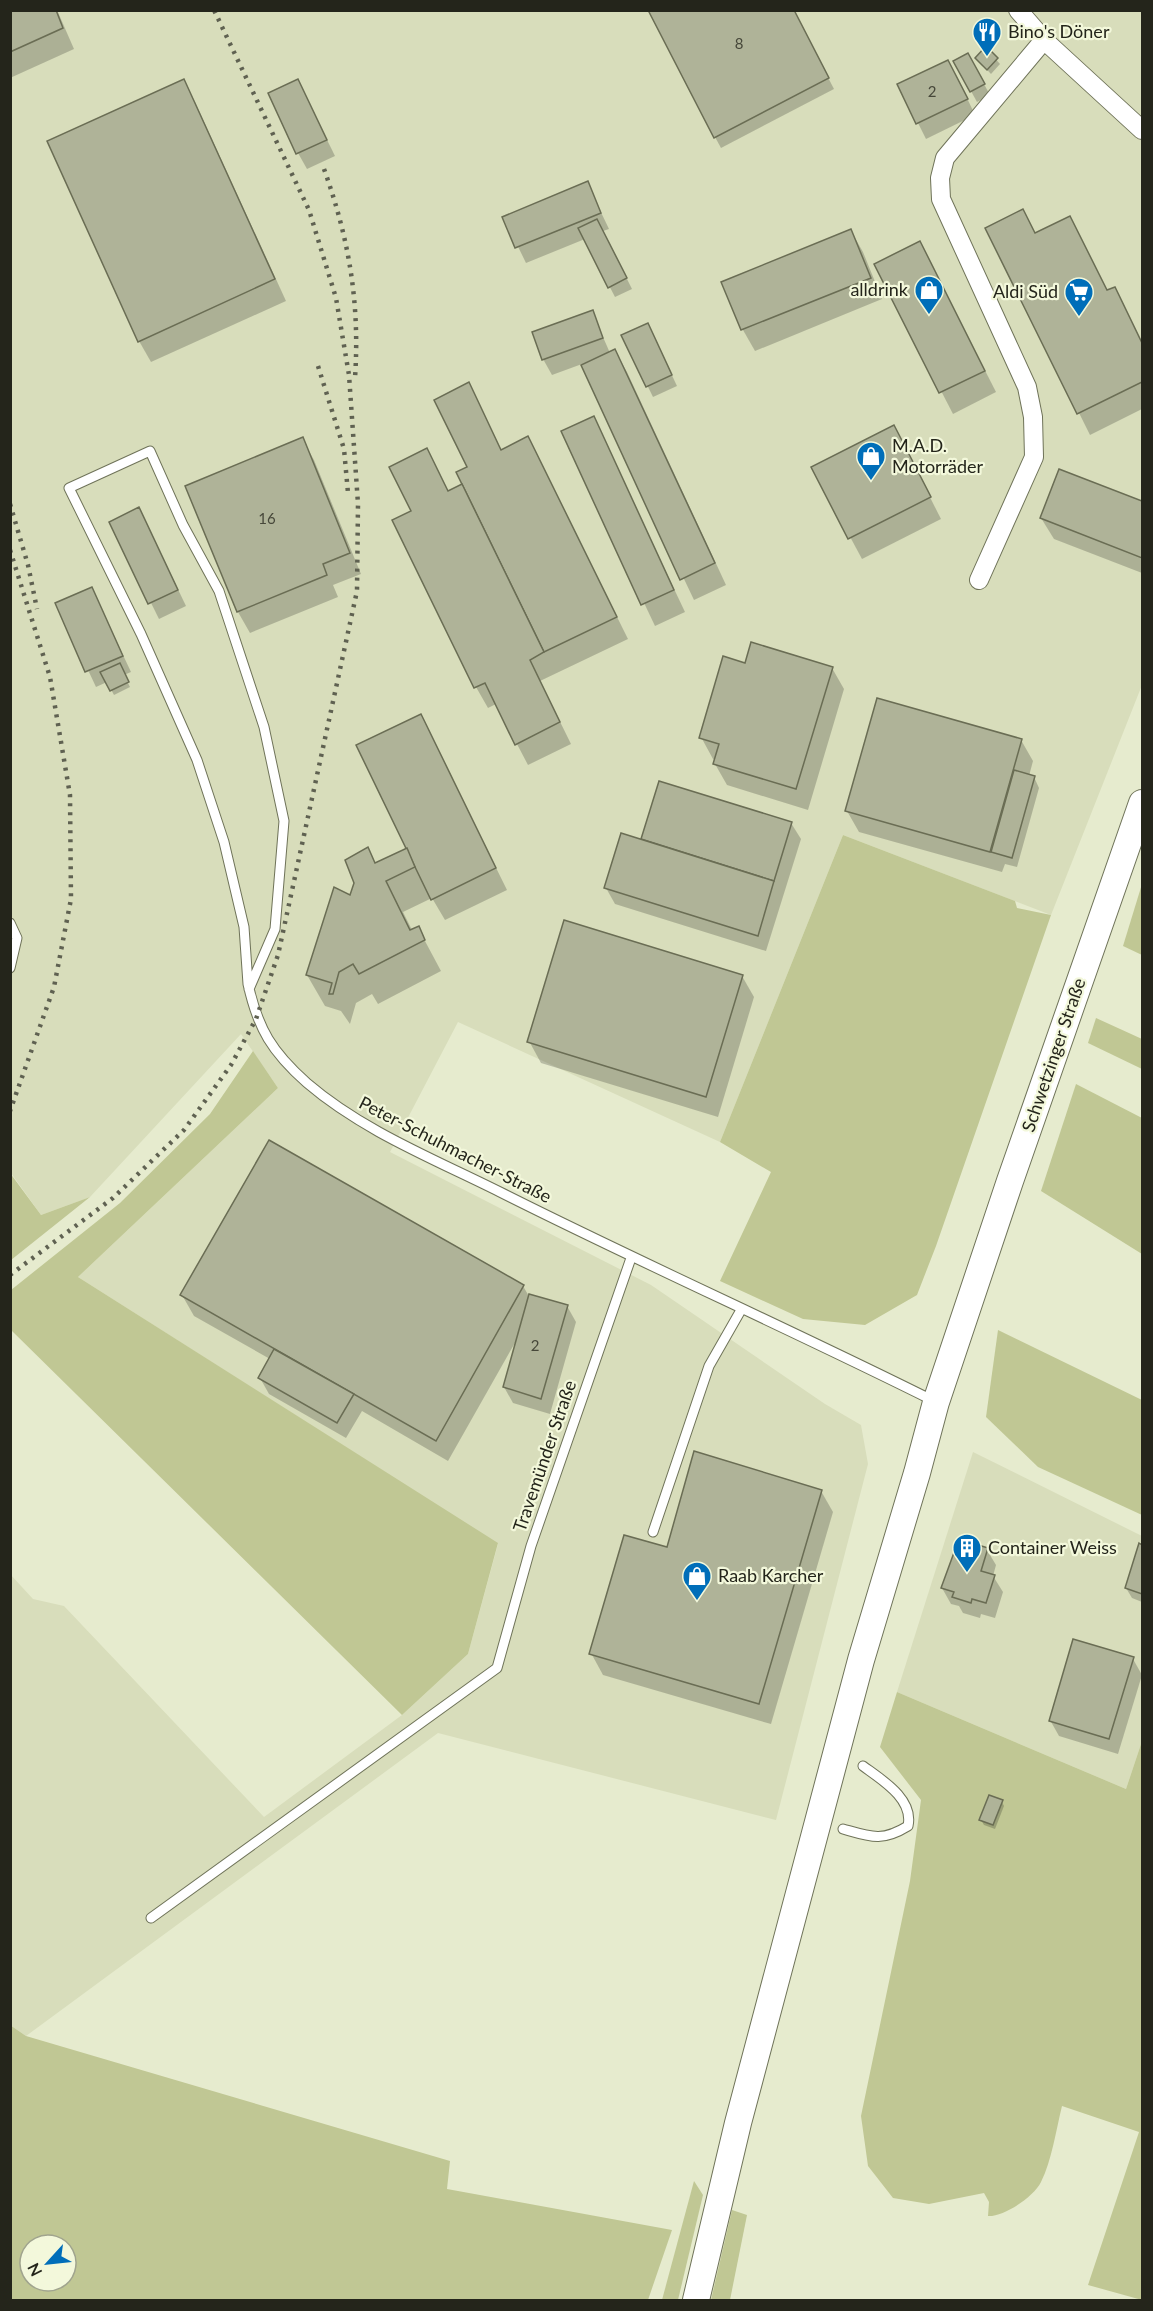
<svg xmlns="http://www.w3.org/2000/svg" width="1153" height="2311" font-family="Lato,sans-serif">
  <rect width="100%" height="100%" fill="#e6ebce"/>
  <!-- built -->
  <g fill="#d8ddbb">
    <polygon points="11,11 1142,11 1142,685 1051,915 843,835 720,1142 458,1022 390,1152 651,1285 825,1404 861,1425 868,1464 776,1820 438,1733 26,2036 10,2025 10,1574 33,1599 64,1606 264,1817 402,1715 468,1654 498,1544 78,1277 278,1088 241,1034 90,1197 41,1215 11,1173"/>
    <polygon points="973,1452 1142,1536 1142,1741 1126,1789 897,1692"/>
  </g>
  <!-- green -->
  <g fill="#c0c794" fill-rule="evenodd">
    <polygon points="843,835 1015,901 1017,908 1051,915 936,1246 917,1295 865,1325 803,1319 720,1281 771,1172 720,1142"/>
    <polygon points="1142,884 1142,955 1123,946"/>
    <polygon points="1096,1018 1142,1039 1142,1069 1088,1043"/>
    <polygon points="253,1051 278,1088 78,1277 498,1543 468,1654 402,1715 11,1330 11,1290 120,1203 210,1114"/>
    <polygon points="1076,1084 1142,1118 1142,1254 1041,1191"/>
    <polygon points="10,1173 41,1215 90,1197 11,1260"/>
    <polygon points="998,1330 1142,1400 1142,1515 1038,1467 986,1417"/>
    <path d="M 897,1692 L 1126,1789 L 1142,1741 L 1142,2300 L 1088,2285 L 1139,2132 L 1062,2106 C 1056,2130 1052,2160 1041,2182 C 1034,2197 1003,2217 988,2216 L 989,2202 L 984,2193 L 929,2204 L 893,2198 L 868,2166 L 861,2116 L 910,1881 L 921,1800 L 880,1747 Z"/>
    <path d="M 10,2025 L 26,2036 L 450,2161 L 447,2189 L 672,2230 L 648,2300 L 11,2300 ZM 30,2245 L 66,2245 L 66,2281 L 30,2281 Z"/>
    <polygon points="694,2181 703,2195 678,2300 662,2300"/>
    <polygon points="732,2210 747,2215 730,2300 711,2300"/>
  </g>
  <!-- shadow -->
  <g fill="#0003">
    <polygon points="10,10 57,10 74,49 10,78"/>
    <polygon points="793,10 834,89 721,148 715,137"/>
    <polygon points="986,48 1000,64 991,74 976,58"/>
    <polygon points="968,55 990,95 977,102 955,62"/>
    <polygon points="957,77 975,115 926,139 899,85"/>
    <polygon points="183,81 195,102 286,301 151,362 139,341"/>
    <polygon points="298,81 335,156 307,169 298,153"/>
    <polygon points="587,183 609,229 603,231 632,289 615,297 585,239 526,263 504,218"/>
    <polygon points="1069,218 1108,292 1114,289 1142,343 1142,409 1090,435 987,228 1036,234"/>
    <polygon points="851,231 863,252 882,299 755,351 743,330 723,282"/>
    <polygon points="920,243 996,392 953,414 876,265"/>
    <polygon points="592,312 610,353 615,351 627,372 726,585 694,600 582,364 552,375 543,359"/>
    <polygon points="653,335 677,386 653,397 623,336"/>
    <polygon points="468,384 502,451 528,438 628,639 540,681 571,744 528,765 496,704 488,708 476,687 394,521 464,484 469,468"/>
    <polygon points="593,418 685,612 655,626 563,432"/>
    <polygon points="302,439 314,460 361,574 333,585 338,597 250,633 238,612 186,487"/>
    <polygon points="905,448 941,519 862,559 813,468"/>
    <polygon points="1060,471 1142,502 1142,573 1054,539 1041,518"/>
    <polygon points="111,522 147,525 186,606 159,619"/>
    <polygon points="92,589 131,672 124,675 130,687 114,695 107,682 96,687 57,604"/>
    <polygon points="746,665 832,668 844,689 808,810 727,785 715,764 716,760 713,759 701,737"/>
    <polygon points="421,716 507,890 445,920 432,898 403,912 412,930 418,928 441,971 378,1004 372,994 356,1003 350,1024 341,1011 325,1006 307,975 350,898 367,849 376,864 408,849"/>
    <polygon points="1021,740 1033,761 1029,776 1034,777 1039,788 1017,867 1005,864 1002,872 859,832 847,811"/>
    <polygon points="660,782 791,823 801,839 766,951 615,904 606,888 642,841"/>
    <polygon points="742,976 754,997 718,1117 541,1063 529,1041"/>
    <polygon points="523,1286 530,1298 567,1306 576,1322 550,1414 513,1403 504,1387 516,1341 448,1461 362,1411 346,1438 269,1394 260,1378 270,1359 194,1316 182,1295"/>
    <polygon points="821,1491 833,1512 771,1724 603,1675 591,1653 668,1549"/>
    <polygon points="1140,1545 1142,1546 1142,1602 1132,1598 1126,1588"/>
    <polygon points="987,1550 996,1565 993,1576 1003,1592 995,1618 981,1614 980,1618 963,1613 959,1606 951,1604 942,1588"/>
    <polygon points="1133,1659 1142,1675 1118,1754 1059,1736 1050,1720"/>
    <polygon points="1002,1802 1004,1806 995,1829 984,1825 981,1820"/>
  </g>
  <!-- building -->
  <g fill="#afb398" stroke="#6a6d54" stroke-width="1.5">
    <polygon points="10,10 56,10 63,28 10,52"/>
    <polygon points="648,10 794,10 829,78 714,138"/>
    <polygon points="986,46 998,58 987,70 975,58"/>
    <polygon points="968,53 985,84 970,92 953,61"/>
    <polygon points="948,60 968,99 916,124 897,84"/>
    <polygon points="184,79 275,279 138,342 47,141"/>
    <polygon points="298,79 327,140 296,154 268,93"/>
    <polygon points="588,181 601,213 515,248 502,217"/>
    <polygon points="1023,209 1035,233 1070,216 1107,290 1115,287 1142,343 1142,382 1077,414 985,228"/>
    <polygon points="597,219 627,278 608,288 578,228"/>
    <polygon points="851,229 871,278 741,330 721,282"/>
    <polygon points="920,241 985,371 939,393 874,264"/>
    <polygon points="593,310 603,338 542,360 532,332"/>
    <polygon points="648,323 672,375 646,387 621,335"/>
    <polygon points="615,349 715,563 680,580 581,365"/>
    <polygon points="469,382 501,450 528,436 617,617 544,652 456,472 467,467 434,400"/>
    <polygon points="594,416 674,590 641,605 561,431"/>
    <polygon points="894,425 931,497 848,539 811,467"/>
    <polygon points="303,437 350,553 323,564 327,575 237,612 185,486"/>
    <polygon points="427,448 448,491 462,484 544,652 530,660 560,722 515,745 485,683 474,688 392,520 411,511 389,467"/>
    <polygon points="1059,469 1142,501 1142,558 1040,518"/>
    <polygon points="139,507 178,590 148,604 109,522"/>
    <polygon points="92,587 123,656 85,672 55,603"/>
    <polygon points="751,642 833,667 796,789 713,764 719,744 699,738 723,656 745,663"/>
    <polygon points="120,663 129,682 110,691 100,672"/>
    <polygon points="877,698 1022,739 990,852 845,811"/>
    <polygon points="421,714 496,868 431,900 356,745"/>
    <polygon points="1014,770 1035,776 1012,858 991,852"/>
    <polygon points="659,781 792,822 774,881 641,839"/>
    <polygon points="621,833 774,881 758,936 604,888"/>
    <polygon points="368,847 375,863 407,848 415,867 386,881 410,930 419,926 425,940 359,974 353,964 339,972 333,994 329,994 332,983 306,975 334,887 350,895 354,883 345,860"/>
    <polygon points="564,920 743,975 706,1097 527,1042"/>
    <polygon points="269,1140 524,1285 436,1441 180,1295"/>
    <polygon points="529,1294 568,1305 541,1399 503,1387"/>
    <polygon points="274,1349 354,1394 337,1423 258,1378"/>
    <polygon points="694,1451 822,1490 759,1704 589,1654 624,1535 667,1547"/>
    <polygon points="959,1539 988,1548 981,1571 995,1575 986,1603 972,1599 971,1603 952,1597 954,1592 941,1588"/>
    <polygon points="1139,1543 1142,1545 1142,1594 1125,1588"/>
    <polygon points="1073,1639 1134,1657 1109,1739 1049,1721"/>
    <polygon points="989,1795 1003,1800 993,1825 979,1820"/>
  </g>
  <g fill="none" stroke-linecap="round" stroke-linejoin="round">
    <!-- lane casing -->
    <g stroke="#6f7359" stroke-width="11">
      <g id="lane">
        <polyline points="10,923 17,938 10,968"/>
        <path d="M 249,989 L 275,929 L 284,821 L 264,727 L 219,591 L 183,525 L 150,451 L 69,488 L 141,634 L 197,760 L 224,842 L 244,927 L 248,984 C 258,1029 272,1052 307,1083 C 363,1131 434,1159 500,1192 C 643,1264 790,1329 934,1401"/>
        <polyline points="653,1532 709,1366 741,1310"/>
        <path d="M 843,1829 C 871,1837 882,1842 908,1826 C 914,1799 882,1780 863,1766"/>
        <polyline points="151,1918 497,1668 531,1546 631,1258"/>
      </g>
    </g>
    <!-- street casing -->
    <g stroke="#6f7359" stroke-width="20">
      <g id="street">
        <polyline points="1018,10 1044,40 1142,130"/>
        <polyline points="979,580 1034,457 1033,417 1027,387 941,199 940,178 945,158 1044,40"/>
      </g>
    </g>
    <!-- secondary casing -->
    <g stroke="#6f7359" stroke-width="28">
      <polyline id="secondary" points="696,2300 738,2123 861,1660 917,1473 936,1402 1010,1181 1142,803"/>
    </g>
    <!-- lane -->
    <use href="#lane" stroke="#fff" stroke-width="9"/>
    <!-- street -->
    <use href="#street" stroke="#fff" stroke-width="18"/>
    <!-- secondary -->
    <use href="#secondary" stroke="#fff" stroke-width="26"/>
    <!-- rail -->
    <g stroke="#5f6151" stroke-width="4.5" stroke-dasharray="3 6" stroke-linecap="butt">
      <path d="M 324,169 C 349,239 360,303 355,378"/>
      <polyline points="318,366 344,449 348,493"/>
      <polyline points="10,504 28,565 37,609"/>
      <polyline points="10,550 50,677 70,795 71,899 54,987 10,1111"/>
      <polyline points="10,1275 113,1198 184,1130 231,1065 256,1019 278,955 357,591 358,504 349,375 336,298 309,210 214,10"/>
    </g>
  </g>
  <!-- icons -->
  <defs>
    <g id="restaurant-pin" transform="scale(1.5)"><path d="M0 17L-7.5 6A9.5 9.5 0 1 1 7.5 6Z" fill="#006eb9" stroke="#f3f8db"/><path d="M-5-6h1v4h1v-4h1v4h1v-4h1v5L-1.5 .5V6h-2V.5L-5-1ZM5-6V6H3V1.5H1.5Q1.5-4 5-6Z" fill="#fff"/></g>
    <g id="shop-pin" transform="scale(1.5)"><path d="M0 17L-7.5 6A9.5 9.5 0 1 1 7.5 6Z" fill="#006eb9" stroke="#f3f8db"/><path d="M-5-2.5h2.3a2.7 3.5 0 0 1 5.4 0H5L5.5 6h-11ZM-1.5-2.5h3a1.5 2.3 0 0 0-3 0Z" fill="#fff"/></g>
    <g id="supermarket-pin" transform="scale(1.5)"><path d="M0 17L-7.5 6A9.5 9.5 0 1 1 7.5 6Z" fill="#006eb9" stroke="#f3f8db"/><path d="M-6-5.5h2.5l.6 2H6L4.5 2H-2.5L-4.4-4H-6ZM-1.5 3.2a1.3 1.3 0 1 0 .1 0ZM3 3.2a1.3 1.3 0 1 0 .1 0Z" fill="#fff"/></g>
    <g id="building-pin" transform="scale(1.5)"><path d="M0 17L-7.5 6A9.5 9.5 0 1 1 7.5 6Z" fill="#006eb9" stroke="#f3f8db"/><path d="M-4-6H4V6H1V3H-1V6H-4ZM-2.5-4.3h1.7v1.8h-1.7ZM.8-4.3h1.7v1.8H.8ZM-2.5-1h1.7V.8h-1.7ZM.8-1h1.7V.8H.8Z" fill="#fff"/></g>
  </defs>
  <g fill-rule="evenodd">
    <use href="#restaurant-pin" x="987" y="32"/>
    <use href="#shop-pin" x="929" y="290"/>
    <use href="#supermarket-pin" x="1079" y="292"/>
    <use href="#shop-pin" x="871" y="456"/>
    <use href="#building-pin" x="967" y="1548"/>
    <use href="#shop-pin" x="697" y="1576"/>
  </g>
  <g text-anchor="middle" stroke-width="4.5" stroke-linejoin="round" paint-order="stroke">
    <!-- number labels -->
    <g font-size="15" fill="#47483a">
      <text x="739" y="49">8</text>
      <text x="932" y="97">2</text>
      <text x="267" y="524">16</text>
      <text x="535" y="1351">2</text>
    </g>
    <!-- poi labels -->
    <g font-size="18" fill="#24251b" stroke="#f3f8db" text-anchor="start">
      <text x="1008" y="38">Bino's Döner</text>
      <text x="908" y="296" text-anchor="end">alldrink</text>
      <text x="1058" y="298" text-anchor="end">Aldi Süd</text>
      <text x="892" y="452">M.A.D.<tspan x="892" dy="21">Motorräder</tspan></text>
      <text x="988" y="1554">Container Weiss</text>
      <text x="718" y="1582">Raab Karcher</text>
    </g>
    <!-- street labels -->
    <g font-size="18" fill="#24251b" stroke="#f3f8db">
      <text transform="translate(1054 1055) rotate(-71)" y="6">Schwetzinger Straße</text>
      <text transform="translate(455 1150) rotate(27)" y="6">Peter-Schuhmacher-Straße</text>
      <text transform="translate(545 1456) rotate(-71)" y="6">Travemünder Straße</text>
    </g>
  </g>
  <!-- border -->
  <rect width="1153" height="2311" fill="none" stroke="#24251b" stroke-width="24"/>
  <!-- north arrow -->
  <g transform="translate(48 2263) rotate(243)"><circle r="28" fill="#f3f8db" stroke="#a0a48e" stroke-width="1.5"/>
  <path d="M0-4.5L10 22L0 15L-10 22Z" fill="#006eb9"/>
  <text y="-9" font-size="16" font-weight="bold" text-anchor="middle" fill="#24251b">N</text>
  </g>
</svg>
